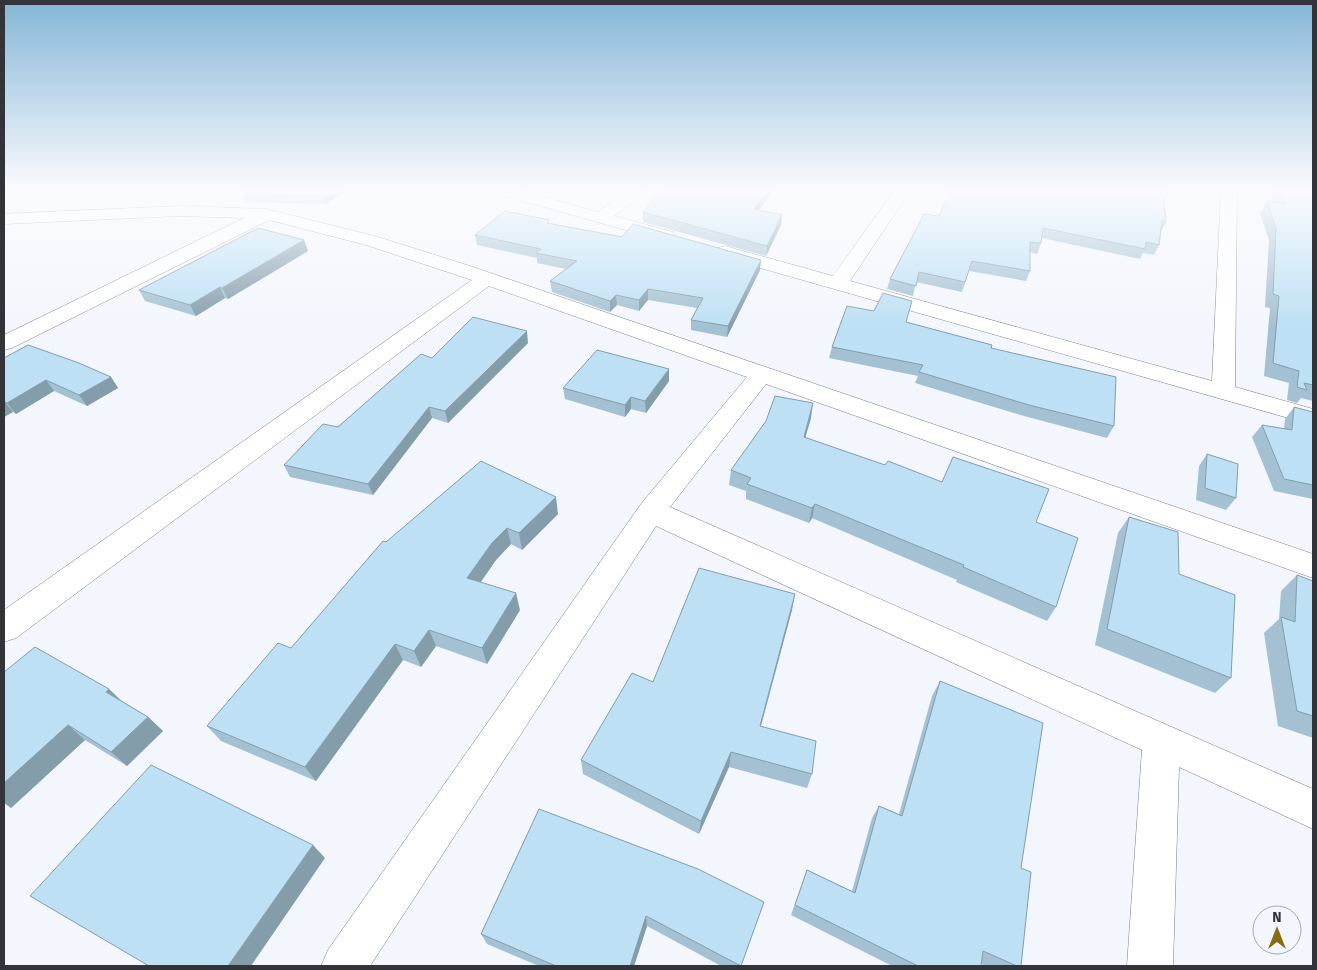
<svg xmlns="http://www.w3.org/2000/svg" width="1317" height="970" font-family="'Fira Sans',sans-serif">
  <rect width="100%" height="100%" fill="#f3f6fc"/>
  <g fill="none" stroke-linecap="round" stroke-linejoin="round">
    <!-- minor casing -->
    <g stroke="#787e8c" stroke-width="1">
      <g id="minor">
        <polygon points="496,191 523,191 598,212 628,191 647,191 614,216 673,232 676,236 673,240 667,241 661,240 498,194"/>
        <polygon points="894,191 910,191 850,281 1212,381 1221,191 1237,191 1235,387 1313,409 1313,425 718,256 716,252 718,248 725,246 833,276"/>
        <polygon points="180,206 266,209 378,237 470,266 1313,554 1313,578 766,384 670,507 1313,789 1313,829 1179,767 1173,966 1127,966 1142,750 656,526 370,966 321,966 328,950 641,504 747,377 489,286 16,638 4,642 4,610 472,280 366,245 269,220 12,348 4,350 4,335 244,218 180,216 4,224 4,214"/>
      </g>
    </g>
    <!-- minor -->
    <use href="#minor" fill="#fff" fill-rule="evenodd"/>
  </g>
  <!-- wall -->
  <g fill="#a3c1d2">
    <polygon points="244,191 347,191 326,204 245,202 242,193"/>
    <polygon points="948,191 1168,191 1164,203 1166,222 1161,232 1159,245 1154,255 1143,253 1140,259 1042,238 1041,243 1037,254 1030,252 1030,271 1026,281 969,271 962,292 916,282 913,296 887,289 890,279 939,216 948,197"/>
    <polygon points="1269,191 1313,191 1313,401 1301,398 1297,403 1287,400 1289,383 1264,376 1270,308 1265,307 1269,240 1260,213 1267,201 1274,203"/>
    <polygon points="759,210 782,215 781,225 766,256 643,222 643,212"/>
    <polygon points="550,223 760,270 727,337 691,330 691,320 697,308 648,300 639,311 617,305 610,312 552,292 550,281 566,269 537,263 537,258 477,245 475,235"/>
    <polygon points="304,240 308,251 228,299 225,298 196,316 145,301 139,290"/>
    <polygon points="906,322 991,348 1114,426 1107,438 1024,416 915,383 918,376 829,358 832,347"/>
    <polygon points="528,343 448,423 432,418 373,495 290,477 284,465 432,358"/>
    <polygon points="4,358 111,377 118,388 87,406 54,391 16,414 13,412 4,417"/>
    <polygon points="669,381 646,413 631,409 625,417 565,399 563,388"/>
    <polygon points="1294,407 1313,412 1313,499 1274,491 1252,437 1262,425 1284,429 1285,419"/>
    <polygon points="811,418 805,438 1036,522 1056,607 1047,621 956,582 957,580 812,518 809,523 746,499 746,491 729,485 731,470"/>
    <polygon points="1207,454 1236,498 1226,510 1196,500 1199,466"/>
    <polygon points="558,514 522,550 511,544 496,560 480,582 520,610 487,664 436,646 421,667 403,660 316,781 221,741 207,726 291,648 386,542"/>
    <polygon points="1129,517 1179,574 1231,678 1215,693 1095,645 1118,533"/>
    <polygon points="1297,575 1313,581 1313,738 1278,726 1264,633 1279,619 1281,591"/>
    <polygon points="792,610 760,726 812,774 807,788 729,767 699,834 583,774 581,760 653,682"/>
    <polygon points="4,672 109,689 122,701 148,717 163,731 127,766 85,740 11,808"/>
    <polygon points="940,681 1021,868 1021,966 986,966 981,964 981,966 892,966 791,915 803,881 807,870 852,891 872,818 879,806 899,814 932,696"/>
    <polygon points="539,809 741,966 721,966 647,926 634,966 539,966 487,944 481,934"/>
  </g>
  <!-- shaded-wall -->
  <g fill="#849dab">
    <polygon points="330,191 347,191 326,204 323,196"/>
    <polygon points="767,191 773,191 753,219 754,209"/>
    <polygon points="782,215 781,225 766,256 767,246"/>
    <polygon points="304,240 308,251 228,299 222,288"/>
    <polygon points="761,260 760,270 727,337 728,326"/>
    <polygon points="220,287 225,298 196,316 190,305"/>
    <polygon points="648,289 648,300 639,311 639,300"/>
    <polygon points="616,295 617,305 610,312 610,301"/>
    <polygon points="527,331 528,343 448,423 445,411"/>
    <polygon points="669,369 669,381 646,413 645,401"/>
    <polygon points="111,377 118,388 87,406 79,395"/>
    <polygon points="46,380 54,391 16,414 7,403"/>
    <polygon points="631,397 631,409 625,417 625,405"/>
    <polygon points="4,401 13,412 4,417"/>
    <polygon points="813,403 811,418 801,452 804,437"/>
    <polygon points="429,407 432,418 373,495 368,484"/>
    <polygon points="556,497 558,514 522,550 519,533"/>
    <polygon points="815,504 812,518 809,523 812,508"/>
    <polygon points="507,528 511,544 496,560 472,595 467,578 492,543"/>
    <polygon points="516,593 520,610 487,664 482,648"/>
    <polygon points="795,594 792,610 757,741 760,726"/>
    <polygon points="429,630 436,646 421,667 414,651"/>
    <polygon points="395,644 403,660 316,781 305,767"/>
    <polygon points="109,689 124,704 106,692"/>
    <polygon points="148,717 163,731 127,766 111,752"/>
    <polygon points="68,725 85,740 11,808 4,803 4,783"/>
    <polygon points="731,752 729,767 699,834 701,821"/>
    <polygon points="313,845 325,858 251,966 228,966"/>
    <polygon points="646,916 647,926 634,966 630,966"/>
  </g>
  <!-- building -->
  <g fill="#bde0f4" stroke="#849dab">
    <polygon points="244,191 330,191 323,196 242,193"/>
    <polygon points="662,191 767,191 754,209 782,215 767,246 643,212"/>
    <polygon points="950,191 1168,191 1164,203 1166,222 1162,221 1159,245 1146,242 1145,249 1043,228 1041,243 1030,242 1030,271 972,261 965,282 919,272 916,286 890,279 924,214 939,216"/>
    <polygon points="1281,191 1313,191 1313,385 1304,383 1307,390 1297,387 1299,371 1273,363 1279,296 1273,294 1276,229 1267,201 1286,204"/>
    <polygon points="505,211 550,220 547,223 622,237 633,224 761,260 728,326 691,320 703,298 648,289 639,300 616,295 610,301 550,281 577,261 536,253 541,249 475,235"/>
    <polygon points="258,228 304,240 222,288 220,287 190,305 139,290"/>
    <polygon points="883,293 912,301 906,322 992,345 991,348 1116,377 1114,426 1029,405 919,372 923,365 832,347 847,306 874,311"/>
    <polygon points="473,317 527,331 445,411 429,407 368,484 284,465 323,424 338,427 421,354 432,358"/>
    <polygon points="28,345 79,363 111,377 79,395 46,380 7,403 4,401 4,358"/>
    <polygon points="597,350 669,369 645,401 631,397 625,405 563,388"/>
    <polygon points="775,396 813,403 804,437 885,465 888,461 942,482 953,457 1049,489 1036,522 1078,538 1056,607 963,567 964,565 815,504 812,508 747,484 751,478 731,470 766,421"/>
    <polygon points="1294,407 1313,412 1313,485 1284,479 1262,425 1292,430"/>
    <polygon points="1207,454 1238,464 1236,498 1205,488"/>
    <polygon points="481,461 556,497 519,533 507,528 492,543 467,578 516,593 482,648 429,630 414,651 395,644 305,767 207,726 278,643 291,648 383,541 386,542"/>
    <polygon points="1129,517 1178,532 1179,574 1235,595 1231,678 1107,629"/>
    <polygon points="699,568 795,594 760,726 816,741 812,774 731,752 701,821 581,760 632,673 653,682"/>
    <polygon points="1297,575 1313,581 1313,716 1297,711 1281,617 1295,622"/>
    <polygon points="35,647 109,689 106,692 148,717 111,752 68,725 4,783 4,672"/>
    <polygon points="940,681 1043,723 1021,868 1031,872 1021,966 1017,966 983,951 981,966 918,966 795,905 807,870 855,893 879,806 902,816"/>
    <polygon points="151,765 313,845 228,966 149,966 30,896"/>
    <polygon points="539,809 698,869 764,902 741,966 646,916 630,966 556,966 481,934"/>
  </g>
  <!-- sky -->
  <linearGradient id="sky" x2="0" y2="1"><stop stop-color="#84b6d6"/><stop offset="0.58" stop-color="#fafbfe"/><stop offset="1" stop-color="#fafbfe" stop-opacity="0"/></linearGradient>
  <rect width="1317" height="327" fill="url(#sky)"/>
  <!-- border -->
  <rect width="1317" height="970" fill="none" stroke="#32343a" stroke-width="10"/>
  <!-- north arrow -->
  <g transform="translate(1277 930)"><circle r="24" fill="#f3f6fc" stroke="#a6a8ae"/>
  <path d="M0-4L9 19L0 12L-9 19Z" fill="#856f0f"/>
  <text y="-8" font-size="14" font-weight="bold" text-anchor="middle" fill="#32343a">N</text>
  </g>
</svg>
